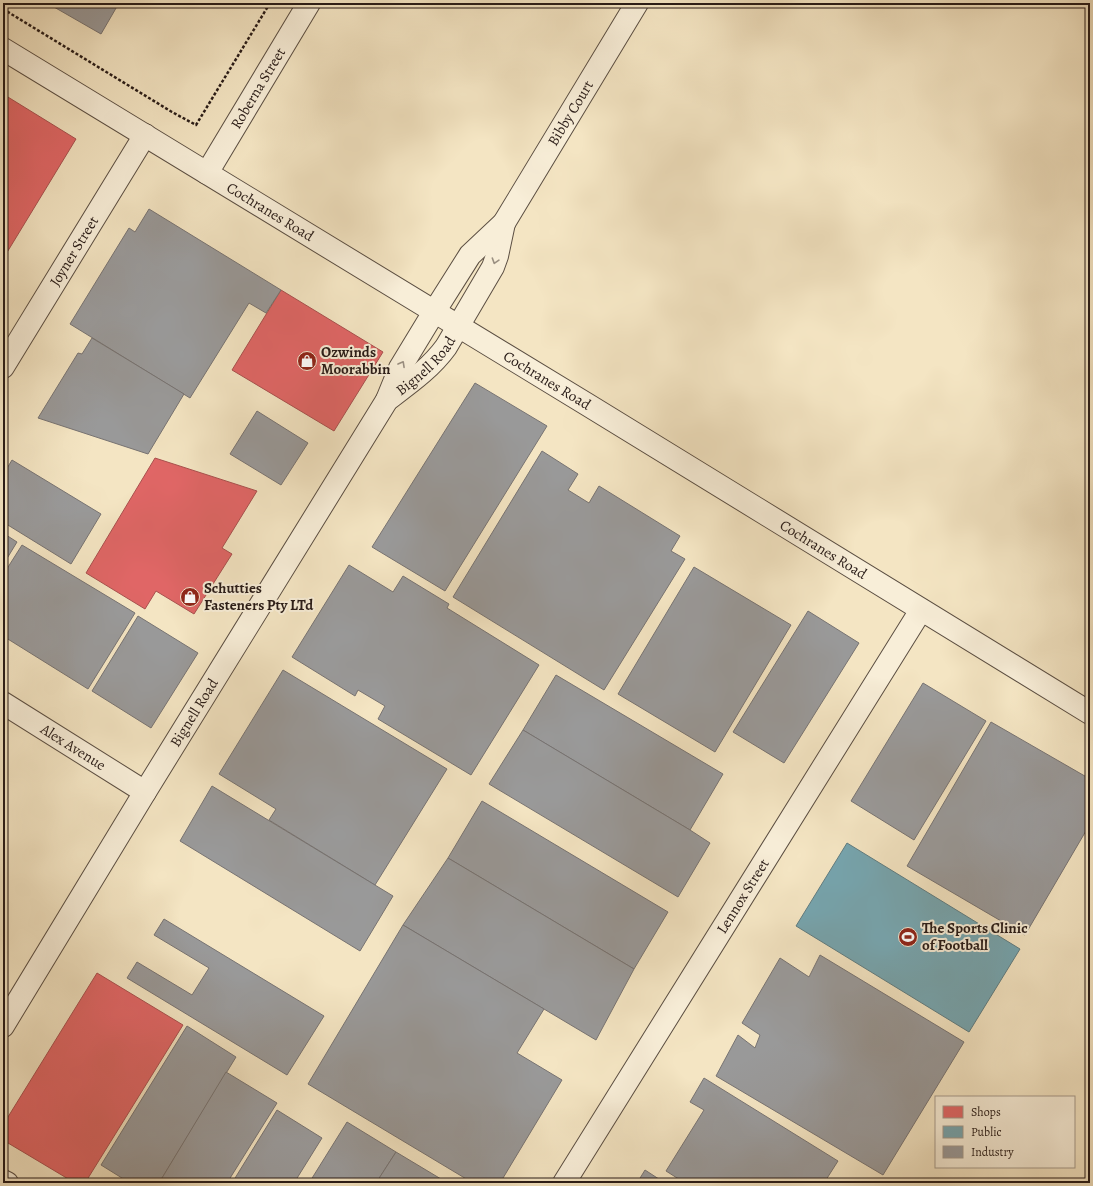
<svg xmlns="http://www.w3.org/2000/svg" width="1093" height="1186" font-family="Alegreya,serif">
  <rect width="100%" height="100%" fill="#f4e5c3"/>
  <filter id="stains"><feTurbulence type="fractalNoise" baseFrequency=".005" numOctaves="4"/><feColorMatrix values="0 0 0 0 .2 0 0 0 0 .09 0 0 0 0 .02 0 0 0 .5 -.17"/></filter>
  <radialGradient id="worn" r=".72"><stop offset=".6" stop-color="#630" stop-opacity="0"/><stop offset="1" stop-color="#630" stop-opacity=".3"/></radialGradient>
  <!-- shops -->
  <g fill="#e06666" stroke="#a9504e">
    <polygon points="3,94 76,139 3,259"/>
    <polygon points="281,290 383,352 334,431 232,370"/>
    <polygon points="155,458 257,491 222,548 232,554 194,614 156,591 145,609 86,573"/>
    <polygon points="97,973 183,1025 85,1183 75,1183 3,1140 3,1125"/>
  </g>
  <!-- public -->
  <polygon fill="#76a5af" stroke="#5f7c81" points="847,843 1020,949 969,1032 796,926"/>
  <!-- industry -->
  <g fill="#999" stroke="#777372">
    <polygon points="47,3 119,3 101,34"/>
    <polygon points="149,209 281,290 266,313 249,303 190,398 70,324 129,228 135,232"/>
    <polygon points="92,338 184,394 148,454 38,418 78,353 82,354"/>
    <polygon points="475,383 547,426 445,591 372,547"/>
    <polygon points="257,411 308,443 281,485 230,454"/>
    <polygon points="542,451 578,474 568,490 589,503 599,486 680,536 671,551 685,559 604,690 453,597"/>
    <polygon points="12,460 101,514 71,564 3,522 3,475"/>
    <polygon points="3,533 17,542 3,565"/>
    <polygon points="22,545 135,613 88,689 3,636 3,575"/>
    <polygon points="349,565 393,592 403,576 449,604 447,608 539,665 471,775 378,719 385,706 358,690 355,696 292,657"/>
    <polygon points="694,567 791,625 715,752 618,694"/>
    <polygon points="808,611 859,643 784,763 733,732"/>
    <polygon points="138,616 198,653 151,728 92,691"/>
    <polygon points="283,670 447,769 375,885 269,820 276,809 219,774"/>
    <polygon points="556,675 723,774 690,830 523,730"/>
    <polygon points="923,683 986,721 914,840 851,801"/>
    <polygon points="991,722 1090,779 1090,824 1025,935 907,866"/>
    <polygon points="523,730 690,830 710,843 678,897 489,784"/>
    <polygon points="212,786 393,896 360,951 180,841"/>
    <polygon points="482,801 668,912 634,969 448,858"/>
    <polygon points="448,858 634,969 596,1040 403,925"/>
    <polygon points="164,919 324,1016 287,1075 127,978 137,962 192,995 209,968 154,935"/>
    <polygon points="403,925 544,1009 517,1053 562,1080 500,1183 473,1183 308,1084"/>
    <polygon points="820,955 964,1042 883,1175 716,1076 738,1035 755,1048 760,1035 742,1023 780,958 809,977"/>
    <polygon points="187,1026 236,1057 159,1183 130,1183 101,1165"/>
    <polygon points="226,1072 277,1103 227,1183 159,1183"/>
    <polygon points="704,1078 838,1161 824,1183 685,1183 666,1171 704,1110 690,1102"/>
    <polygon points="277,1110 322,1138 294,1183 232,1183"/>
    <polygon points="347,1122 396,1152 376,1183 309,1183"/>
    <polygon points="396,1152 446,1182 446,1183 376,1183"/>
    <polygon points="645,1170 665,1183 637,1183"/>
  </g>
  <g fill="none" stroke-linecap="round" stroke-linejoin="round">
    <!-- minor casing -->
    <g stroke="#5b4e42" stroke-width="24">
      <g id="minor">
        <path id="s1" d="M 207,173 L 309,3"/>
        <path id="s2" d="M 3,367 L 145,135"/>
        <path id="s3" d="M 387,400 C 408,384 430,369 446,347 L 493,267 L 497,256 L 504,223"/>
        <path id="s4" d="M 3,703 L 145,792"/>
        <path id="s5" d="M 3,1026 L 145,792 L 387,400 L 400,368 L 434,312 L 470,255 L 504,223 L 637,3"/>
        <polyline points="3,1181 7,1183"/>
        <path id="s6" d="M 564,1183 L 921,610"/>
      </g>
    </g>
    <!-- tertiary casing -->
    <g stroke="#5b4e42" stroke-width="24">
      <g id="tertiary">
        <path id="s7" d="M 3,49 L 588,405 L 1090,713"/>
      </g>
    </g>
    <!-- path -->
    <polyline stroke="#281b17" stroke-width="2.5" stroke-dasharray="3 2" stroke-linecap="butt" points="3,9 172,112 196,125 270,3"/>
    <!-- minor -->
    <use href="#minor" stroke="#f8eed8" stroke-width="22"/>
    <!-- tertiary -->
    <use href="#tertiary" stroke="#f8eed8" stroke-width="22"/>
  </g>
  <!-- one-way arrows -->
  <defs><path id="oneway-chevron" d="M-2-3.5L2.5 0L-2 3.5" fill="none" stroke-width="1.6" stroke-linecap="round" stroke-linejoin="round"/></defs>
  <g stroke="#9a8f81">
    <use href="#oneway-chevron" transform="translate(495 261) rotate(108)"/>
    <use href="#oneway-chevron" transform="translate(402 364) rotate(-61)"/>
  </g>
  <!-- icons -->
  <defs>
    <g id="shop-disc" transform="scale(1)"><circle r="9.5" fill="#8f2418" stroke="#f8eed8"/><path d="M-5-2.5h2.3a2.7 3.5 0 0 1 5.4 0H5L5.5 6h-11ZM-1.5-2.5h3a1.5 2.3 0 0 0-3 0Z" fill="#fff"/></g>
    <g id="stadium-disc" transform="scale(1)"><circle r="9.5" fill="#8f2418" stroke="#f8eed8"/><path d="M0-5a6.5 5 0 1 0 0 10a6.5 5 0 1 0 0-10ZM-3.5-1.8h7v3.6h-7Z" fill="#fff"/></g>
  </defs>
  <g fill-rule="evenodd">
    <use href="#shop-disc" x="307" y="361"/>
    <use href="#shop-disc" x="190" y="597"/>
    <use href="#stadium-disc" x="908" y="937"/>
  </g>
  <g text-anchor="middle" stroke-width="4" stroke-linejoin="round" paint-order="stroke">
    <!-- street labels -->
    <g font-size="15" fill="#281b17" stroke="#f8eed8">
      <text dy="5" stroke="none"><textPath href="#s1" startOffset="99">Roberna Street</textPath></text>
      <text dy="5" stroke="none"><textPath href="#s5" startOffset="1077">Bibby Court</textPath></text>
      <text dy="5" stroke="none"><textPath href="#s7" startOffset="313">Cochranes Road</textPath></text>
      <text dy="5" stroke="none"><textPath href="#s2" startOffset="136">Joyner Street</textPath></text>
      <text dy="5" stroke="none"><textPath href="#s3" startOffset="52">Bignell Road</textPath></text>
      <text dy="5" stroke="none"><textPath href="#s7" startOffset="637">Cochranes Road</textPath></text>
      <text dy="5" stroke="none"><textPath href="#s7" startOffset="961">Cochranes Road</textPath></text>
      <text dy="5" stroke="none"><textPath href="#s5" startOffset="367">Bignell Road</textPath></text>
      <text dy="5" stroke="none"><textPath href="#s4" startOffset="83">Alex Avenue</textPath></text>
      <text dy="5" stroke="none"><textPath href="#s6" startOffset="338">Lennox Street</textPath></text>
    </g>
    <!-- poi labels -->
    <g font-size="15" font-weight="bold" fill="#281b17" stroke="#f8eed8" text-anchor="start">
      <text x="321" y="357">Ozwinds<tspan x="321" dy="17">Moorabbin</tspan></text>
      <text x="204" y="593">Schutties<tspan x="204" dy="17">Fasteners Pty LTd</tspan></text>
      <text x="922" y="933">The Sports Clinic<tspan x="922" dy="17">of Football</tspan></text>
    </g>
  </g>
  <!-- margin -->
  <rect width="1093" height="1186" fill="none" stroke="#f4e5c3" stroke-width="16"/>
  <rect x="4" y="4" width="1085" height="1178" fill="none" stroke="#281b17" stroke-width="2"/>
  <rect x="8" y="8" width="1077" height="1170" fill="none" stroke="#281b17"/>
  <!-- legend -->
  <rect x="935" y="1096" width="140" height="72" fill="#f8eed8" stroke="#a59a8b"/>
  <rect x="943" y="1106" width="20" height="12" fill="#e06666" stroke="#a59a8b"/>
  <text x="971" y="1116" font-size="12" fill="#281b17">Shops</text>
  <rect x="943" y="1126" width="20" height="12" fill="#76a5af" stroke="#a59a8b"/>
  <text x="971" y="1136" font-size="12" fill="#281b17">Public</text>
  <rect x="943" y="1146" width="20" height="12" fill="#999999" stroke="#a59a8b"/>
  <text x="971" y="1156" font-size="12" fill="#281b17">Industry</text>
  <rect width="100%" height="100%" filter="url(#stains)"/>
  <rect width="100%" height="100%" fill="url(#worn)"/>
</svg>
